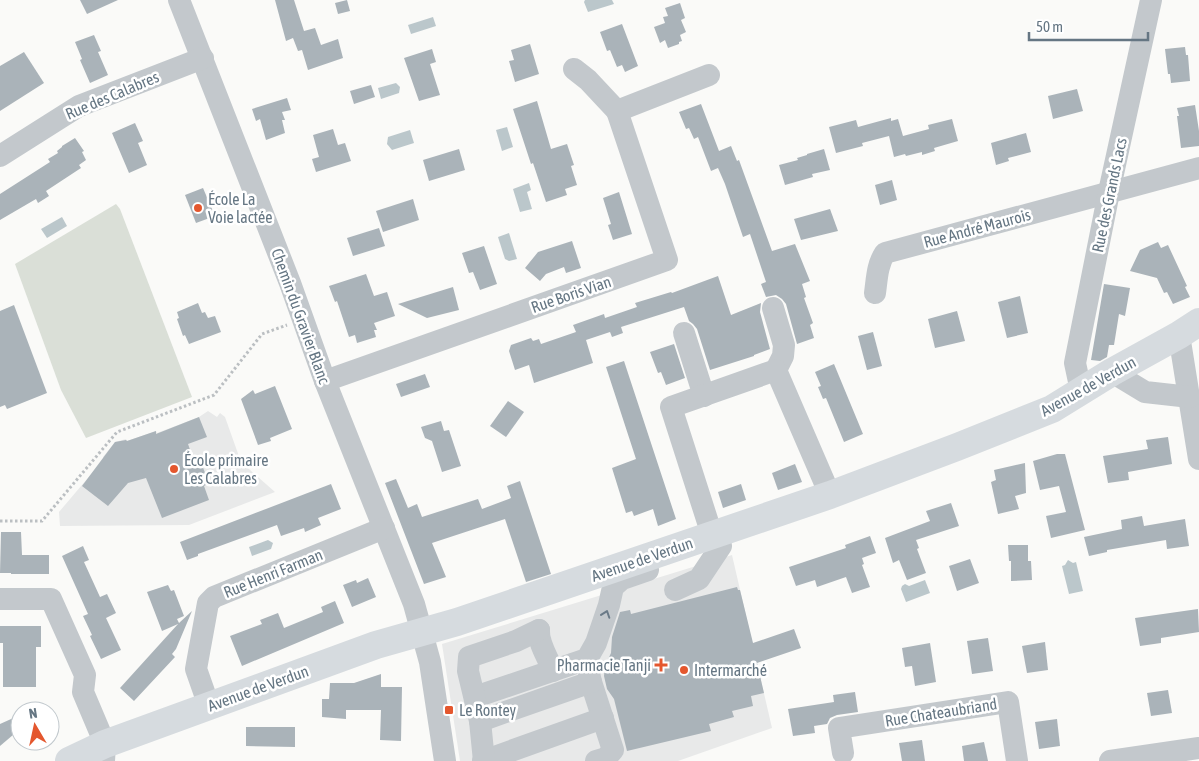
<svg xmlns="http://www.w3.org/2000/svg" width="1199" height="761" font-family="'Asap Condensed',sans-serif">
  <rect width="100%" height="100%" fill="#fafaf8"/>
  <!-- built -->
  <g fill="#e8e9e9">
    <polygon points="208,411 217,417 220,413 225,417 241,462 275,492 189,525 60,526 59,512 104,459 103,457 115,442 126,439 127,441 156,431 157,433 199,417"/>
    <polygon points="732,555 772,728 678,761 460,761 442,644"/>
  </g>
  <!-- green -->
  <polygon fill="#dadfd7" points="116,204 120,209 192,397 86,438 61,390 15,264"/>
  <!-- water -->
  <g fill="#bbc7cb">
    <polygon points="585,0 612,0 614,4 588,12 584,2"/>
    <polygon points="433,17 436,26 411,34 408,25"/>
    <polygon points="396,83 400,87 399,93 381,99 378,88"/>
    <polygon points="507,127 513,147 502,151 496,130"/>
    <polygon points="410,130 414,143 392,150 387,144 388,137"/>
    <polygon points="529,183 531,190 527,192 532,209 520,212 513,189"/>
    <polygon points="62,217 67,226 47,238 41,229"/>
    <polygon points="509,233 517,259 509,261 505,259 498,237"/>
    <polygon points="268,540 273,543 271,549 252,556 249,547"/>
    <polygon points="1068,560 1073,563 1076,562 1083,591 1069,594 1062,566 1065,565"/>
    <polygon points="925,580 930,593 906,602 901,589 902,586 905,584 909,586"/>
  </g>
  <!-- building -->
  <g fill="#aab3b9">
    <polygon points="80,0 118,0 87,14"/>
    <polygon points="275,0 294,0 304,31 315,28 321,45 338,39 343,58 308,70 302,50 298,51 293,38 286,41"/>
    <polygon points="347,0 350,11 338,14 335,3"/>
    <polygon points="680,3 685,18 681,20 686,32 680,35 682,41 679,42 679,44 668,48 665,40 660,43 654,27 665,23 663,17 668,16 665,8"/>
    <polygon points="622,24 638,66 625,72 622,65 617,67 610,50 607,51 600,32"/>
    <polygon points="94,35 101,51 98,52 108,75 90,83 80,60 82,59 75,42"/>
    <polygon points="530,44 539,74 515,82 509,61 514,60 511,50"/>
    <polygon points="1185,47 1186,55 1188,55 1190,81 1171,83 1170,74 1168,74 1165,49"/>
    <polygon points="432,49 436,62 430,64 440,95 419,101 404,58"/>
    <polygon points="24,52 44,83 0,111 0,66"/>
    <polygon points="371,85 375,97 354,104 350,91"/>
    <polygon points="1077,89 1083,111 1053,119 1048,96"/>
    <polygon points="287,98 291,110 282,112 285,120 282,120 285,133 266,140 260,119 256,121 252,109"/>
    <polygon points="537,101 551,149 567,144 574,165 571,166 577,185 565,189 567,195 546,202 533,163 531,164 513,109"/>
    <polygon points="701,104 719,151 731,146 737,161 739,160 772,251 795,244 810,281 802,284 806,297 804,298 813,323 810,325 814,338 797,344 786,304 782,299 776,295 766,297 761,284 766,282 750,234 743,237 725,184 718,168 711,171 698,137 694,139 689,128 686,129 679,112"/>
    <polygon points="1195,105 1199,131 1199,146 1181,148 1177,116 1179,116 1177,108"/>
    <polygon points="891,118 891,121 898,119 903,136 929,129 928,125 952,119 958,141 934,148 935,151 922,155 922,152 906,156 905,154 894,157 889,136 862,143 863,146 836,153 829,127 856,120 858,127"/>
    <polygon points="135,123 143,141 138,143 147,165 129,173 112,133"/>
    <polygon points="333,129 338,145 345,143 351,161 316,172 312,159 319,157 313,135"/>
    <polygon points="1026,133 1031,152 1008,158 1009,161 996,165 991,143"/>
    <polygon points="75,138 84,151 82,152 86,160 79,165 81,168 46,191 49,196 38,203 36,199 0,220 0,194 50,162 48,159 58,153 57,151 62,147 62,146"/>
    <polygon points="459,149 465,170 429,181 423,160"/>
    <polygon points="824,149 830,170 812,174 813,177 785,185 779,165 798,160 797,158 807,155 807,154"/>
    <polygon points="892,180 897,200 880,205 875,185"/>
    <polygon points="203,188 215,216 196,223 185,195"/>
    <polygon points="619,192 632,234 613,240 608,225 611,224 603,198"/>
    <polygon points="413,199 419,220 383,232 376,211"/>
    <polygon points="830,209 838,231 801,240 794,219"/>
    <polygon points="379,228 385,246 353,256 347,238"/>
    <polygon points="572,241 581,268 566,273 564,267 546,274 540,281 525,268 538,252"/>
    <polygon points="1158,242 1161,248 1168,245 1187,286 1185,287 1190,297 1173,304 1167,292 1164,293 1157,278 1130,271 1140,250"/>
    <polygon points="484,246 497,284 480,290 473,272 469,273 462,253"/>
    <polygon points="366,274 374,296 387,292 395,316 374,323 377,330 374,330 376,337 357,343 355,335 349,337 337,301 335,302 329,286"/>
    <polygon points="718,276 731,315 761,303 760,312 770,349 754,355 754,356 710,370 697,329 693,324 689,321 684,307 621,327 623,333 612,337 610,332 586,340 593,363 534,383 529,365 515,370 509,351 511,345 531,338 533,341 539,339 541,344 576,332 573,325 604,314 605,318 637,307 635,303 671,292 672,293"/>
    <polygon points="1104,284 1130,288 1125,316 1119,314 1114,345 1109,345 1107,357 1100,361 1091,360"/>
    <polygon points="453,287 459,310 427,318 398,304"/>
    <polygon points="1020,296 1028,333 1007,338 998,302"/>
    <polygon points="198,303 202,313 205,312 208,318 215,316 221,332 189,344 185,335 183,336 177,319 179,318 177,312"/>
    <polygon points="14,305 47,393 7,409 5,405 0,407 0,311"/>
    <polygon points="957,311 965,341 935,348 928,319"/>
    <polygon points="873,332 882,366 867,370 858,336"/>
    <polygon points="674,344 685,378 666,385 661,372 658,373 650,352"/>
    <polygon points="624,361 676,519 658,526 653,509 634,516 632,511 626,513 612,468 636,459 606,367"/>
    <polygon points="834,364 863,434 844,442 826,398 823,399 818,387 821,386 815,372"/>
    <polygon points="425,374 430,387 401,397 396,384"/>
    <polygon points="275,386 292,429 270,438 271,441 258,445 241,399 253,390 255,394"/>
    <polygon points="508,401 524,412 506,437 490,426"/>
    <polygon points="199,417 207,437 188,444 196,467 202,465 209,483 204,486 209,500 162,518 146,478 128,483 108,506 82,486 115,442 126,440 127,441 156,431 156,434"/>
    <polygon points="441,421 444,431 449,430 461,466 442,472 432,441 425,438 421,427"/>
    <polygon points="1168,437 1172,464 1128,472 1129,480 1108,483 1103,456 1148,449 1146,440"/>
    <polygon points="1057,454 1065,454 1085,530 1051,538 1046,516 1066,512 1059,486 1040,490 1033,461"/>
    <polygon points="1025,463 1026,493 1015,496 1019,509 998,514 991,482 996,480 994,470"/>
    <polygon points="795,464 802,482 778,490 772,473"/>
    <polygon points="396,479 408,508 417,504 422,517 478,499 482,509 511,498 507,486 520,481 551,574 526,582 505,519 432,543 446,577 424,584 385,483"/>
    <polygon points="331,484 341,509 318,518 321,525 305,532 304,528 281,536 277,525 198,554 198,556 187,560 180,542"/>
    <polygon points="741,484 746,500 723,508 718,492"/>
    <polygon points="951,503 959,526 916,540 919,548 917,549 926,573 907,580 899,560 893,563 885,538 930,521 926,511"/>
    <polygon points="1142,516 1144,526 1185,519 1189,546 1167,549 1166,540 1107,550 1107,552 1089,556 1084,537 1122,529 1121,520"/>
    <polygon points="1,532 21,532 22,555 49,555 49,574 11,574 11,573 0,573"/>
    <polygon points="870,536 876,553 862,558 864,564 862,565 870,587 852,593 846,577 817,587 815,580 796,586 789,567 846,548 845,545"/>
    <polygon points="1008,545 1028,545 1028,561 1031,561 1032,580 1011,581 1011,561 1009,561"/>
    <polygon points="83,546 89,560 84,562 100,597 107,594 116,613 106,618 121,650 101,659 90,636 92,635 83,616 88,614 62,556"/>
    <polygon points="970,559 979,583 957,591 949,566"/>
    <polygon points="368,578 376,597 352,607 343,585 356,580 357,583"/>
    <polygon points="168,585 171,591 174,590 184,616 177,619 179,623 192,611 176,649 172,654 175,657 134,701 120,688 178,624 162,631 147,592"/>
    <polygon points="737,587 738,590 740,590 753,643 794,629 801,648 757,663 764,693 751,696 753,706 732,711 734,717 709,724 711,731 627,751 614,699 607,689 604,676 605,666 611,653 612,637 620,612 630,610 631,614"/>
    <polygon points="335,601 344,623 242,666 230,636 262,624 260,620 278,613 284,628 323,612 321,607"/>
    <polygon points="1198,609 1199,632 1161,638 1161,643 1140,646 1135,618"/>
    <polygon points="0,626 41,626 41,647 36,647 36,687 3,687 3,643 0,643"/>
    <polygon points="988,638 993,671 972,674 967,641"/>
    <polygon points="1045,642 1048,670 1027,673 1022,646"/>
    <polygon points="930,643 936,682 915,686 912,666 905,667 902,648"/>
    <polygon points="381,674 381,687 402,687 401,741 380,740 381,710 346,710 346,719 322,717 322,699 329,699 330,683 354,683"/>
    <polygon points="1168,690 1172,713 1151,716 1147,693"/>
    <polygon points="855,692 858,712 837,715 830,718 827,724 814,726 815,733 793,736 788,709 834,702 833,695"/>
    <polygon points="20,715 20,729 0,746 0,724"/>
    <polygon points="1057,719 1060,746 1039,749 1035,722"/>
    <polygon points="246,727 295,727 295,747 246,746"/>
    <polygon points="922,740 925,761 902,761 899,743"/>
    <polygon points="984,742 988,761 964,761 962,746"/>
  </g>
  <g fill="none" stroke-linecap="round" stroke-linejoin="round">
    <!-- path -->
    <polyline stroke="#bbbfc2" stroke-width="3" stroke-dasharray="2.5 2.5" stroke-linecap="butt" points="0,521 42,521 117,432 214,395 262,334 287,325"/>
    <!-- minor -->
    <g stroke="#c3c8cc" stroke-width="22">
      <polyline points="179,0 290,283 325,381 414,604 430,662 445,761"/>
      <polyline points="574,69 588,80 617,111"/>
      <polyline points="0,156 79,106 203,58"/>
      <path d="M 875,293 C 877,279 877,265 885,253 L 1199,168"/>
      <polyline points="773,308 784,345 783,356 776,370"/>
      <polyline points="684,333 704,396"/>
      <polyline points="1179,335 1199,459"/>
      <polyline points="1112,372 1145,392 1190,397"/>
      <polyline points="325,381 667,260 617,111 709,75"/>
      <polyline points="1081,391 1075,363 1109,192 1151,0"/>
      <polyline points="712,535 671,407 776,370 830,495 816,502"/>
      <polyline points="675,590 699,579 721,546"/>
      <polyline points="0,599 51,599 85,675 83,692 105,744 104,761"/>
      <path d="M 539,630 C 538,644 548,657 553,671"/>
      <polyline points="588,668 591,682 613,750 606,758 596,761"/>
      <polyline points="475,697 587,659 596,643 609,605 613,587 622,579 648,570"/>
      <polyline points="209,706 196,669 208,603 214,597 384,528"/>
      <polyline points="480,721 591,682"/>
      <polyline points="843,753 839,728 1008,702 1017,761"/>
      <polyline points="483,761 603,718"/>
      <polyline points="484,761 480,721 468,671 469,657 516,641 539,630"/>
      <polyline points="1110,761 1199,748"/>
    </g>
    <!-- major -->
    <polyline stroke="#d6dbdf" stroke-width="28" points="69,761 105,744 376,645 457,622 830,495 957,447 1052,409 1112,372 1179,335 1199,322"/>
  </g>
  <!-- one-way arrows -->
  <defs><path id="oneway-chevron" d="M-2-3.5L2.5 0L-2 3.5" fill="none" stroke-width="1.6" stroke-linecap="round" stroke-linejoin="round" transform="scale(1.25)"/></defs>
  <use stroke="#6a7a87" href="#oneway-chevron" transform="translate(606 614) rotate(-71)"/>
  <!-- markers -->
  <g fill="#e4572e" stroke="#fff" stroke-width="2">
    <circle cx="198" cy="208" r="5"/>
    <circle cx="174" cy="469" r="5"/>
    <path d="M658.5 657.5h5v5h5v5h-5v5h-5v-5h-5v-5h5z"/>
    <circle cx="684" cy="670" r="5"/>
    <rect x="444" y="705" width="10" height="10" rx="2.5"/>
  </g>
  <g text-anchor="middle" stroke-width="5" stroke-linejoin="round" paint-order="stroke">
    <!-- street labels -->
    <g font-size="16" fill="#657683" stroke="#fff">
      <text transform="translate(112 95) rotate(-23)" y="6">Rue des Calabres</text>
      <text transform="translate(1109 195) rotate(-78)" y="6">Rue des Grands Lacs</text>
      <text transform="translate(977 228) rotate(-15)" y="6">Rue André Maurois</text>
      <text transform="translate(571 294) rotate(-19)" y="6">Rue Boris Vian</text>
      <text transform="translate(301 316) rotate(70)" y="6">Chemin du Gravier Blanc</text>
      <text transform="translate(1088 386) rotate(-29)" y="6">Avenue de Verdun</text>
      <text transform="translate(642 559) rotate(-19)" y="6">Avenue de Verdun</text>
      <text transform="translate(273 573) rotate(-22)" y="6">Rue Henri Farman</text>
      <text transform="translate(258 688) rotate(-20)" y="6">Avenue de Verdun</text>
      <text transform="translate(941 712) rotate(-9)" y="6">Rue Chateaubriand</text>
    </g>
    <!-- poi labels -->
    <g font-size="16" fill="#657683" stroke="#fff" text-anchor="start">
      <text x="208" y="205">École La<tspan x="208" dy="18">Voie lactée</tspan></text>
      <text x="184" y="466">École primaire<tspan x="184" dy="18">Les Calabres</tspan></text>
      <text x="651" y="671" text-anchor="end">Pharmacie Tanji</text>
      <text x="694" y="676">Intermarché</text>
      <text x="459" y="716">Le Rontey</text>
    </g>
  </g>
  <!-- north arrow -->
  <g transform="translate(35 726) rotate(351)"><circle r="24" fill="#ffffff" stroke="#c1c8cd"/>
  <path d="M0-4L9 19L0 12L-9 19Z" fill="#e4572e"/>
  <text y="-8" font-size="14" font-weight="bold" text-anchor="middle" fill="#657683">N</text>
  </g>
  <!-- scale -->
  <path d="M1029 32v8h119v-8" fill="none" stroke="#657683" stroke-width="2.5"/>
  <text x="1036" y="32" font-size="15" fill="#657683" stroke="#ffffff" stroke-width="4" paint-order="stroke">50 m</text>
</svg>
